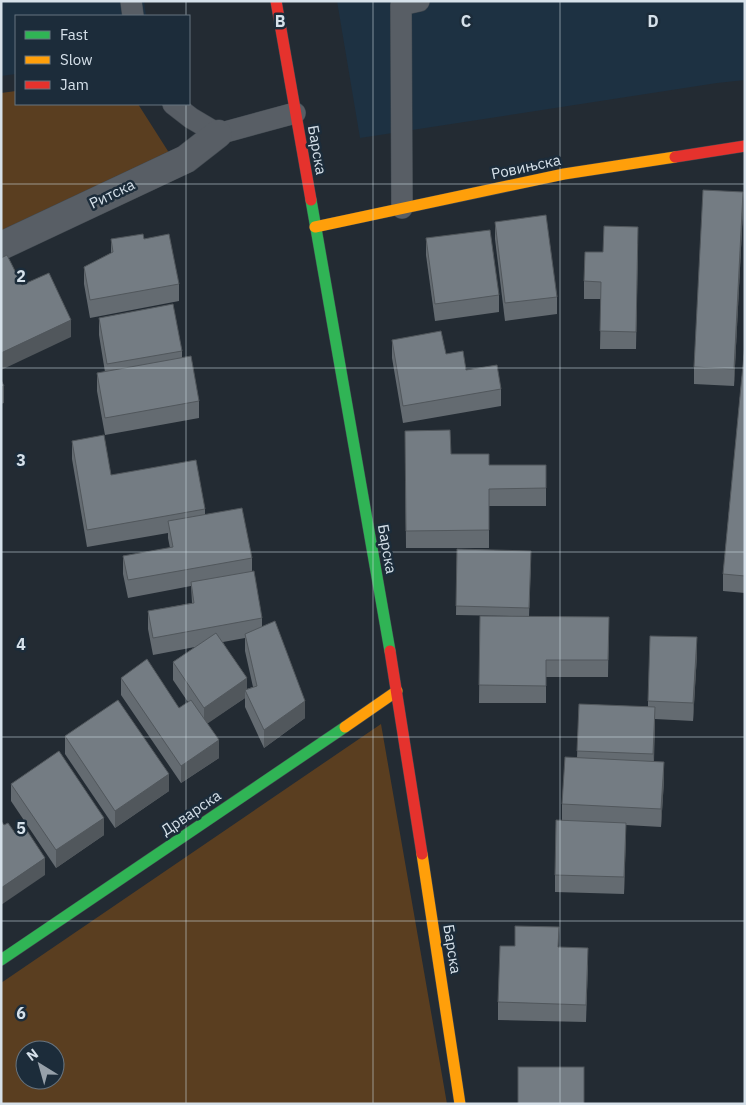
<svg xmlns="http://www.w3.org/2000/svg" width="746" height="1105" font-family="'IBM Plex Sans',sans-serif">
  <rect width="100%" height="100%" fill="#232b33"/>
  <!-- built -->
  <g fill="#1d3142">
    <polygon points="1,1 144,1 146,16 16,16 16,74 1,76"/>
    <polygon points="337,1 745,1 745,80 717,83 360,138"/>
  </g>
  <!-- green -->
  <g fill="#5a3e20" fill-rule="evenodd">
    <polygon points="16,91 16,104 138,104 173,159 1,242 1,93"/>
    <path d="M 381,724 L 447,1104 L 1,1104 L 1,983 ZM 25,1050 L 55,1050 L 55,1080 L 25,1080 Z"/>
  </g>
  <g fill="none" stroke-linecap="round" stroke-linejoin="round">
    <!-- lane casing -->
    <g stroke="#414950" stroke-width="22">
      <g id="lane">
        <polyline points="131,1 133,16"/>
        <polyline points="173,104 191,118 218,134 295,113"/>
        <polyline points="402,208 401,5 419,1"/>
      </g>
    </g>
    <!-- street casing -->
    <g stroke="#414950" stroke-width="29">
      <polyline id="street" points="1,246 186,159 218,134"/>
    </g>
    <!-- fast casing -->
    <g stroke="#414950" stroke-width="12">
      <g id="fast">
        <polyline points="311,200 390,651"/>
        <polyline points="1,960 345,727"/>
      </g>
    </g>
    <!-- slow casing -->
    <g stroke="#414950" stroke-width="12">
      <g id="slow">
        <polyline points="315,227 564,174 675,157"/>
        <polyline points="345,727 397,691"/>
        <polyline points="422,854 460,1104"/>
      </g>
    </g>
    <!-- jam casing -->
    <g stroke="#414950" stroke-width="12">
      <g id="jam">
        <polyline points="276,1 311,200"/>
        <polyline points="675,157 745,146"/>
        <polyline points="390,651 422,854"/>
      </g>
    </g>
    <!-- lane -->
    <use href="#lane" stroke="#585e65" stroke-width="21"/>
    <!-- street -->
    <use href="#street" stroke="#585e65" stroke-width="28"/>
    <!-- fast -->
    <use href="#fast" stroke="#30b455" stroke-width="11"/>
    <!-- slow -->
    <use href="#slow" stroke="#ff9f0a" stroke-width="11"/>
    <!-- jam -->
    <use href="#jam" stroke="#e5322d" stroke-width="11"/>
  </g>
  <!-- wall -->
  <g fill="#646b71" fill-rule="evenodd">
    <polygon points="743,209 734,386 694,384 694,367"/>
    <polygon points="495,222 557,297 557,314 505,321 495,239"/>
    <polygon points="426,238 499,295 499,312 435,321 426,255"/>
    <polygon points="111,239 144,239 179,284 179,301 90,318 84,284 84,267 111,253"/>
    <polygon points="638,244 636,349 600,349 601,299 584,299 584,281 603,252"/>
    <polygon points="99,318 182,351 182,358 199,401 199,418 105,435 97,391 97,373 105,372 99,335"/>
    <polygon points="392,340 446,354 466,370 501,389 501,406 403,423 392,358"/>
    <polygon points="745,344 745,593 723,591 723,574"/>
    <polygon points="405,431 451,454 489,465 546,465 546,506 489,506 489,548 406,548"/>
    <path d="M 72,441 L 111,475 L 205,509 L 205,514 L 252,558 L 252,571 L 262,618 L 262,627 L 305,718 L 264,748 L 245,707 L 245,698 L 207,723 L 219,758 L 181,783 L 121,695 L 121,678 L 179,708 L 188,702 L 173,680 L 173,662 L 195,647 L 153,655 L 148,629 L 148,611 L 192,603 L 191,586 L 128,598 L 123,574 L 123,556 L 170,548 L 168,538 L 168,533 L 87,547 L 72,459 ZM 245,638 L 245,651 L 253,687 L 247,689 L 223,642 Z"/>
    <polygon points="457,549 531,560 529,617 609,617 608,677 546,677 546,703 479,703 480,616 511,616 456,615"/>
    <polygon points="697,654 693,721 655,719 654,762 664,780 661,827 626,825 624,894 555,892 555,875 562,820 562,804 577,758 579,704 648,707 648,701"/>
    <polygon points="65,736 169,791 115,828 65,754"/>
    <polygon points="11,784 104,835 56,868 11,801"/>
    <polygon points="559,947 588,965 586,1022 498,1020 498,1002"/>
  </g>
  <!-- shaded-wall -->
  <g fill="#51575c">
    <polygon points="743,192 743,209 734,386 734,369"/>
    <polygon points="71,320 71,337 1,370 1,353"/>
    <polygon points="4,386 4,403 1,404 1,387"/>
    <polygon points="697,637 697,654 693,721 693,703"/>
    <polygon points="247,678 247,695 245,690 245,698 204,726 204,708"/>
    <polygon points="305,701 305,718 264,748 264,730"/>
    <polygon points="655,707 655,724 653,771 653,754"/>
    <polygon points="219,740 219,758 181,783 181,766"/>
    <polygon points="664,762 664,780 661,827 661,809"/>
    <polygon points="169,774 169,791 115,828 115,811"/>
    <polygon points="104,818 104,835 56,868 56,850"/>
    <polygon points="626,823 626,840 624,894 624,877"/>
    <polygon points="45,858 45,875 1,905 1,888"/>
  </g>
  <!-- building -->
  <g fill="#747c83" stroke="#51575c">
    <polygon points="703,190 743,192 734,369 694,367"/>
    <polygon points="546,215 557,297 505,303 495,222"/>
    <polygon points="604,226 638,227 636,332 600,331 601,282 584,281 585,252 603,252"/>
    <polygon points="490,230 499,295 435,304 426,238"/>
    <polygon points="143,234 144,239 169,234 179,284 90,300 84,267 113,252 111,239"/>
    <polygon points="7,255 22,285 49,273 71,320 1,353 1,258"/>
    <polygon points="173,304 182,351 107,364 99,318"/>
    <polygon points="441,331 446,354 463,351 466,370 497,365 501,389 403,406 392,340"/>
    <polygon points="745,344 745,576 723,574"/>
    <polygon points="191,356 199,401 105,418 97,373"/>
    <polygon points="1,380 4,386 1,387"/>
    <polygon points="450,430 451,454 489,454 489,465 546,465 546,488 489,489 489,530 406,531 405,431"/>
    <polygon points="104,435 111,475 196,460 205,509 87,530 72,441"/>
    <polygon points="242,508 252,558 128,580 123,556 173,547 168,521"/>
    <polygon points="457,549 531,551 529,608 456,606"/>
    <polygon points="254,571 262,618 153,638 148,611 194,603 191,582"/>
    <polygon points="480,616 609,617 608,660 546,660 546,686 479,685"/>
    <polygon points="275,621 305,701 264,730 245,690 257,686 245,634"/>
    <polygon points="216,633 247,678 204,708 173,662"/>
    <polygon points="650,636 697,637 693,703 648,701"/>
    <polygon points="147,659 179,708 191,700 219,740 181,766 121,678"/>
    <polygon points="118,700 169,774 115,811 65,736"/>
    <polygon points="579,704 655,707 653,754 577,751"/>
    <polygon points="59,751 104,818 56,850 11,784"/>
    <polygon points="565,757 664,762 661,809 562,804"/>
    <polygon points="556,820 626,823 624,877 555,875"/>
    <polygon points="1,821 4,825 8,823 15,833 24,826 45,858 1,888"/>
    <polygon points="515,926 559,927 558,947 588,948 586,1005 498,1002 500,946 515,946"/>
    <rect x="518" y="1067" width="66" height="37"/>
  </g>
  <!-- grid -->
  <path fill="none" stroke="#d6e1ea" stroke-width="1" stroke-opacity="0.55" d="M 186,1 L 186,16M 373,1 L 373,1104M 560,1 L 560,1104M 186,104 L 186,1104M 1,184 L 745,184M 1,368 L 745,368M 1,552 L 745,552M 1,737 L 745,737M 1,921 L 745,921"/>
  <g text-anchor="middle" stroke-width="5" stroke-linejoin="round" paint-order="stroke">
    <!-- street labels -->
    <g font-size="15" fill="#d6e1ea" stroke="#1c2c3a">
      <text transform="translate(317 150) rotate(80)" y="5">Барска</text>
      <text transform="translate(526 167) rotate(-12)" y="5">Ровињска</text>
      <text transform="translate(112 194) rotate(-26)" y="5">Ритска</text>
      <text transform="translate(387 549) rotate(80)" y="5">Барска</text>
      <text transform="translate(191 813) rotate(-34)" y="5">Дрварска</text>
      <text transform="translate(452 949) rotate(81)" y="5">Барска</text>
    </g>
  </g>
  <g font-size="16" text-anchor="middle" font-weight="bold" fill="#d6e1ea" stroke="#1c2c3a" stroke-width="5" stroke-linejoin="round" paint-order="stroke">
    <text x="280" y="27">B</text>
    <text x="466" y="27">C</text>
    <text x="653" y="27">D</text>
    <text x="21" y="282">2</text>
    <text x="21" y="466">3</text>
    <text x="21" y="650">4</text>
    <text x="21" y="834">5</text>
    <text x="21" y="1019">6</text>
  </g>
  <!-- border -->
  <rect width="746" height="1105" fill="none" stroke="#d6e1ea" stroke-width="5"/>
  <!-- legend -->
  <rect x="15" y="15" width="175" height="90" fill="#1c2c3a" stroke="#667480"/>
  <rect x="25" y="31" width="25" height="8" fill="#30b455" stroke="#667480"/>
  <text x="60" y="40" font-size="15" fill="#d6e1ea">Fast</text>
  <rect x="25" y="56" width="25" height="8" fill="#ff9f0a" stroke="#667480"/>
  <text x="60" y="65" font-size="15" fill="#d6e1ea">Slow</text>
  <rect x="25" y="81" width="25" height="8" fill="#e5322d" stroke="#667480"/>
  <text x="60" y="90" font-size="15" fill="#d6e1ea">Jam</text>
  <!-- north arrow -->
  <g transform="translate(40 1065) rotate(323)"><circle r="24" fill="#1c2c3a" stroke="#667480"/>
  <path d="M0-4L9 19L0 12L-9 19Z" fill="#97a1aa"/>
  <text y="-8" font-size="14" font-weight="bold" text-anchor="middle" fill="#d6e1ea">N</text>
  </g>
</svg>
